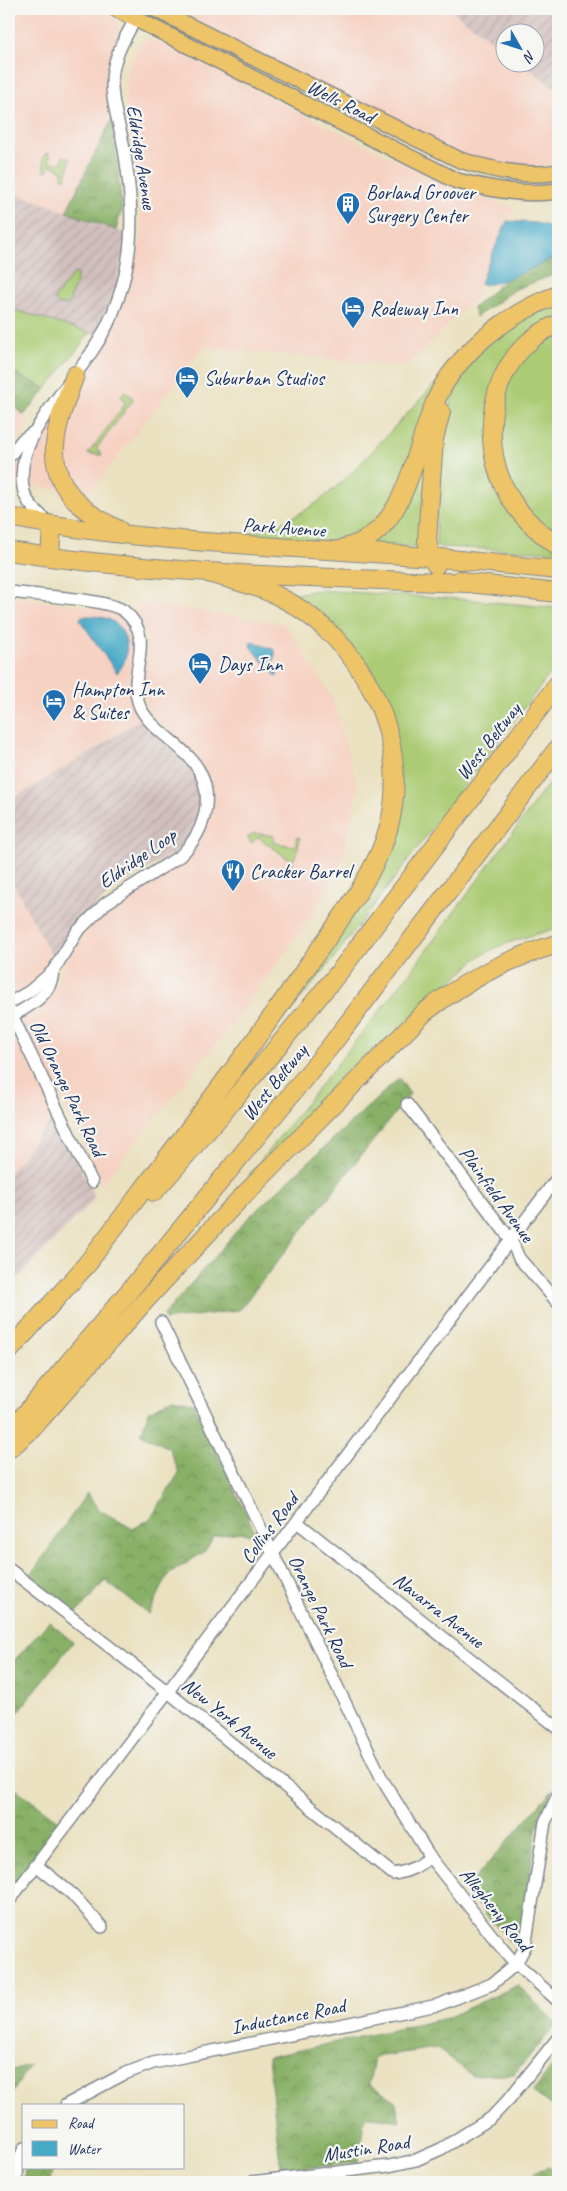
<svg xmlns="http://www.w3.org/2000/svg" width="567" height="2191" font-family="Caveat,sans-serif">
  <defs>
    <pattern id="industrial-furrows" width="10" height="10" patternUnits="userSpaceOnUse" patternTransform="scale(1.25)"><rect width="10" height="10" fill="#d1bfbd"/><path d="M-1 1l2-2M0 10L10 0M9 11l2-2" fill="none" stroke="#b3a4a5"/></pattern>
    <pattern id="forest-crowns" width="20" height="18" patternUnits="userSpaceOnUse" patternTransform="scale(1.25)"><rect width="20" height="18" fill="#88b066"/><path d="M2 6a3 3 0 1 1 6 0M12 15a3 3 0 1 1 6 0" fill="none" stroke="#6e9057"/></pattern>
  </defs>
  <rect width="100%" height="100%" fill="#f6f6f2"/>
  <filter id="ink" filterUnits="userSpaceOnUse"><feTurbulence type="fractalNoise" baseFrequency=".02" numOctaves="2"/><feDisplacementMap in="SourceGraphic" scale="10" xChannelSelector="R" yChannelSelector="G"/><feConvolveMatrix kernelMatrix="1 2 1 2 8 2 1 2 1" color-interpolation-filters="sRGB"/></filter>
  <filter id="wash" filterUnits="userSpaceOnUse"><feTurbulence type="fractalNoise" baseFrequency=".0096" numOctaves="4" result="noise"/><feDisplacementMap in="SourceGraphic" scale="20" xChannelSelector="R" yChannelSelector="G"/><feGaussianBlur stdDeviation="1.12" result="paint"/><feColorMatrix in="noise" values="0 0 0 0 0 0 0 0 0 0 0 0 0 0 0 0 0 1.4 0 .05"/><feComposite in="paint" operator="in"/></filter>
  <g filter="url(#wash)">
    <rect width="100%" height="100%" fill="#eae1c0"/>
    <!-- built -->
    <g fill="#f6d2c3">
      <polygon points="9,9 102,9 114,15 119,24 118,35 105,71 112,119 66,212 9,191"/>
      <polygon points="169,9 450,9 504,50 504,62 521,63 558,90 558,162 545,166 499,164 465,156"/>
      <polygon points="149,38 460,192 514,208 476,297 406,367 204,347 89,493 9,483 9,478 104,344 131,285 142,232 125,103 128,69 139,44"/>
      <polygon points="9,401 12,401 30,422 9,452"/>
      <polygon points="9,597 103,608 115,612 128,624 136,639 136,654 130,679 131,697 140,719 101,746 9,801"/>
      <polygon points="139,601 285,624 333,699 358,788 340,868 302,929 240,1014 102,1184 21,1020 24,1015 45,1000 56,986 68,957 89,928 105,911 189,856 203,837 212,813 212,787 198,758 151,713 141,690 142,672 146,659 148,643 144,631 133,614"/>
      <polygon points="9,875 53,959 47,970 20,993 12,994 9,992"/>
      <polygon points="9,1025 55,1115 9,1173"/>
    </g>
    <!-- industrial -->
    <g fill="url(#industrial-furrows)">
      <polygon points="450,9 558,9 558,90 521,63 534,62 534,32 504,32 504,50"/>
      <polygon points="9,191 127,234 116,286 95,335 9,308"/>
      <polygon points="140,719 188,765 198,782 202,797 199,815 185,843 174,853 115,888 80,920 53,959 9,875 9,801 101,746"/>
      <polygon points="55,1115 95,1198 9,1287 9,1173"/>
    </g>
    <!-- grass -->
    <g fill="#abcc74" stroke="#637e69">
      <polygon points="48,153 50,156 49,162 62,163 63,156 69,158 70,160 66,178 62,178 62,170 51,165 47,171 44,171 43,156"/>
      <polygon points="74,273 78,275 69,303 67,305 59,305 54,299"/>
      <path d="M 558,299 L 558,320 L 512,353 L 492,463 L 558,552 L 439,547 L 436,545 C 437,467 433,384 502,331 C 519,319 540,309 558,299 Z"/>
      <polygon points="9,308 90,333 46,389 9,370"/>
      <polygon points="558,331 558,541 538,526 503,470 497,430 510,373 535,344"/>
      <path d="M 442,376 L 444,391 L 422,547 L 247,536 L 246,534 C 309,521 346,480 387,435 C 405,415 424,396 442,376 Z"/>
      <polygon points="125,391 132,397 133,400 97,448 102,455 88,454 125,404 121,395"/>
      <polygon points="319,590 473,600 558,608 558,663 330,963 284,1019 279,1014 395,824 382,700 288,595"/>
      <path d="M 558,771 L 558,928 C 536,934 478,949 467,968 L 422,1006 L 251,1177 L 249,1175 L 408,975 Z"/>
      <polygon points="254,833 274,836 274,843 295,846 297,837 300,838 296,855 287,870 284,868 290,860 258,837 252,843 250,842 248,837"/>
    </g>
    <!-- forest -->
    <g fill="url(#forest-crowns)" stroke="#527062">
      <polygon points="112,119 122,209 116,230 66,212"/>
      <polygon points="558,256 558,273 516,289 476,317 473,308 524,264"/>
      <polygon points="9,370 46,389 24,415 9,401"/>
      <polygon points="399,1078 410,1094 239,1310 165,1320 164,1315 248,1218"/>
      <polygon points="172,1399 193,1403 258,1538 241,1532 214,1536 205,1551 168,1575 149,1614 105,1581 75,1615 29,1578 87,1493 98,1509 133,1529 151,1518 179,1473 169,1448 141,1434 149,1411"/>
      <polygon points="49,1622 73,1642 9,1724 9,1666"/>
      <polygon points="9,1784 62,1823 9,1893"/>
      <polygon points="553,1789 537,1827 519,1944 511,1943 465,1890"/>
      <polygon points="518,1985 557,2024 514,2074 472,2075 436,2048 374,2057 369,2085 395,2100 400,2121 365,2116 358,2162 281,2171 268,2057 447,2018"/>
      <polygon points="558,2059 558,2111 533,2092"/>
      <polygon points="30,2065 9,2098 9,2071"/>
      <polygon points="25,2167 53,2167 50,2182 24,2182"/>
      <polygon points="549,2167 558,2176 558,2182 542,2182 533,2172"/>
    </g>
    <!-- water -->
    <g fill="#47aac7" stroke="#316c92">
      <path d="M 507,221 C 524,222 543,222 558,230 L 558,256 C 543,262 494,289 480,284 L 483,275 Z"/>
      <path d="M 82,616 C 89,616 98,616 105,618 C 129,625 133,657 117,673 L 80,620 Z"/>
      <polygon points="253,642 275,650 275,655 272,663 278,674 276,676 251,647 250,643"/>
    </g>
  </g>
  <g filter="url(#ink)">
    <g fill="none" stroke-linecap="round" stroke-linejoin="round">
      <!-- minor casing -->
      <g stroke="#82888f" stroke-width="14">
        <g id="minor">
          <polyline points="9,457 22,440 35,431"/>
          <path d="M 50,524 C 40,514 28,506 24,492 C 11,442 66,391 91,353 C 102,337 112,317 118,299 C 137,245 132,193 122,138 C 117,117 109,92 113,71 C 116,52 127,35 135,19"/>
          <path d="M 9,592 C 33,595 108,599 124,611 C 159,639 125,673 140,707 C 150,728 175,741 190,758 C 218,789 207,830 180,856 L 106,903 L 77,932 L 53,971 L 30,991 L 9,1003"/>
          <polyline points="9,1009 92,1182"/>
          <path d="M 12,1016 C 31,1005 52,995 53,971"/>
          <polyline points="407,1104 511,1240 519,1258 558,1303"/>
          <polyline points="161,1322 382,1779 430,1857 501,1947 513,1961 558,2001"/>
          <polyline points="297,1522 558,1728"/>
          <path d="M 9,1569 L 168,1692 L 393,1874 C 409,1872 418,1866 430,1857"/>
          <polyline points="36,1865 72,1894 102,1927"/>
          <polyline points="9,1901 558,1177"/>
          <polyline points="66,2105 124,2074 153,2063 438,2005 492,1984 516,1964 525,1947 545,1822 558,1795"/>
          <polyline points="16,2182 19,2160 24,2148"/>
          <polyline points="251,2182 389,2166 416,2160 441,2149 491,2118 509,2099 558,2038"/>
        </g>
      </g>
      <!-- major casing -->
      <g stroke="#82888f" stroke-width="18">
        <g id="major">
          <path d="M 116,9 L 457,181 C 491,189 523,196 558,191"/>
          <path d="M 155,9 L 460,160 C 493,170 524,178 558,172"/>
        </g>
      </g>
      <!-- highway casing -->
      <g stroke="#82888f" stroke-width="20">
        <g id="highway">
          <path d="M 558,324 C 487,352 473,449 516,507 C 528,523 542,535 558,546"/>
          <path d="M 75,375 C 57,425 36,470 86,510 C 96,518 108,524 119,530"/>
          <path d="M 9,517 C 148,544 289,546 430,557 C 473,561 516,566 558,570"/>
          <path d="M 344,548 C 417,532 412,427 450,375 C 476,339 516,310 558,295"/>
          <path d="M 9,551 C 161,575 315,577 469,583"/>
          <polyline points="50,557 52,525"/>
          <polyline points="436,565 431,557 427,540 434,439 441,412"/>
          <polyline points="460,580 469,583 558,593"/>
          <polyline points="154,1192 221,1115 340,971 558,684"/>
          <path d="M 83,1269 C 159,1168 237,1068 309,964 C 336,925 375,875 388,830 C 414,738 361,636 276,595 C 254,585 231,579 208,573"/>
          <polyline points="9,1351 90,1261"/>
          <polyline points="9,1433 163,1251 329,1048 558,748"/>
          <path d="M 9,1449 L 30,1431 L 145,1301 L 233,1206 L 425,1012 C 466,980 508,958 558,944"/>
        </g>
      </g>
      <!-- minor -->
      <use href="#minor" stroke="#fff" stroke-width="11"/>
      <!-- major -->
      <use href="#major" stroke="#eec469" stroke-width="15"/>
      <!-- highway -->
      <use href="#highway" stroke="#eec469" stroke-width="18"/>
    </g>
  </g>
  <!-- icons -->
  <defs>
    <g id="building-pin" transform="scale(1.25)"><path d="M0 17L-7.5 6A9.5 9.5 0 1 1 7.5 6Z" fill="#1f6fb2" stroke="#f6f6f2"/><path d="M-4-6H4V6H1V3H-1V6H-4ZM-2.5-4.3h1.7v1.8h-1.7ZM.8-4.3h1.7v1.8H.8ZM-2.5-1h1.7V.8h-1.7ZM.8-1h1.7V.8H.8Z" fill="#fff"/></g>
    <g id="hotel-pin" transform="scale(1.25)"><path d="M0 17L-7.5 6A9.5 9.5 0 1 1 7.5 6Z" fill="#1f6fb2" stroke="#f6f6f2"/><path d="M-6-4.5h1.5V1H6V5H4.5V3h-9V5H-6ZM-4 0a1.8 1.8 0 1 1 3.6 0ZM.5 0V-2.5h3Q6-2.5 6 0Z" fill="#fff"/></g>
    <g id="restaurant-pin" transform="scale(1.25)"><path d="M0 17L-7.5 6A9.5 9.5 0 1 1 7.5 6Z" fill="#1f6fb2" stroke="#f6f6f2"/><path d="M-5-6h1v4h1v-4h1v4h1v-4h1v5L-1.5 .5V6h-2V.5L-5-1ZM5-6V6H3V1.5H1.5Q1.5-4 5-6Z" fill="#fff"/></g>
  </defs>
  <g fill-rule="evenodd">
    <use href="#building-pin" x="348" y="204"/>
    <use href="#hotel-pin" x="353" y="308"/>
    <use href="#hotel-pin" x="187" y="378"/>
    <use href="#hotel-pin" x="200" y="664"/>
    <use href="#hotel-pin" x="54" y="701"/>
    <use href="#restaurant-pin" x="233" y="871"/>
  </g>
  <g text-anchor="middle" stroke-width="4.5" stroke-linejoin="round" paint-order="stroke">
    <!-- street labels -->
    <g font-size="20" fill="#1b2f5e" stroke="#f6f6f2">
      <text transform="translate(341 101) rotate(27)" y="7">Wells Road</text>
      <text transform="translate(142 157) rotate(81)" y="7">Eldridge Avenue</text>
      <text transform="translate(284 527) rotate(4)" y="7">Park Avenue</text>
      <text transform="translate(488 741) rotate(-52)" y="7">West Beltway</text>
      <text transform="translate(137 858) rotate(-35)" y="7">Eldridge Loop</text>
      <text transform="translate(274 1082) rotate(-51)" y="7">West Beltway</text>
      <text transform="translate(68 1088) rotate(64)" y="7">Old Orange Park Road</text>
      <text transform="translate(497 1194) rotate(54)" y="7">Plainfield Avenue</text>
      <text transform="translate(269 1528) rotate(-53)" y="7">Collins Road</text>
      <text transform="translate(439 1610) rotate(38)" y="7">Navarra Avenue</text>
      <text transform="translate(321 1611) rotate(64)" y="7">Orange Park Road</text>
      <text transform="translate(230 1718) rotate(39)" y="7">New York Avenue</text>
      <text transform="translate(496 1909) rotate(51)" y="7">Allegheny Road</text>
      <text transform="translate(288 2016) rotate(-11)" y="7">Inductance Road</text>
      <text transform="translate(366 2148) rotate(-9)" y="7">Mustin Road</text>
    </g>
    <!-- poi labels -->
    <g font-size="20" fill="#1b2f5e" stroke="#f6f6f2" text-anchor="start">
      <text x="366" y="199">Borland Groover<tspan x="366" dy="23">Surgery Center</tspan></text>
      <text x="370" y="315">Rodeway Inn</text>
      <text x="204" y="385">Suburban Studios</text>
      <text x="218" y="671">Days Inn</text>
      <text x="72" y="696">Hampton Inn<tspan x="72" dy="23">&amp; Suites</tspan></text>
      <text x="250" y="878">Cracker Barrel</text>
    </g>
  </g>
  <!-- margin -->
  <rect width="567" height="2191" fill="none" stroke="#f6f6f2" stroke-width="30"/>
  <!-- legend -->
  <rect x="22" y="2104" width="162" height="65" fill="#f6f6f2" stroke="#9ea6b7"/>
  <rect x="32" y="2120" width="25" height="8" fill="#eec469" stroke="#9ea6b7"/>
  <text x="68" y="2128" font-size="15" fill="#1b2f5e">Road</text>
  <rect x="32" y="2141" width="25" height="15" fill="#47aac7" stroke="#9ea6b7"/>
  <text x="68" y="2154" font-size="15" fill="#1b2f5e">Water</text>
  <!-- north arrow -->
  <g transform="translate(520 48) rotate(129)"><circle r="24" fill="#f6f6f2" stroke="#9ea6b7"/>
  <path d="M0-4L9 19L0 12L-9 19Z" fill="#1f6fb2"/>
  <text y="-8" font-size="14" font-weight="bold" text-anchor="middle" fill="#1b2f5e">N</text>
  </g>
</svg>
